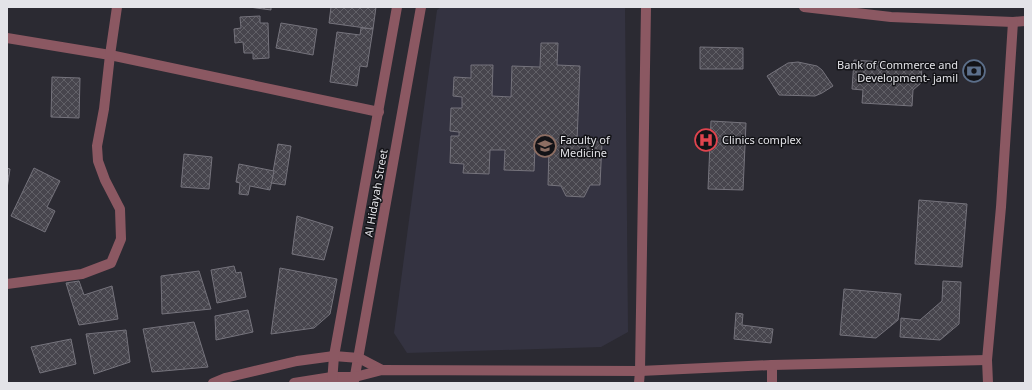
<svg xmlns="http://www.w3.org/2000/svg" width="1032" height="390" font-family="'Noto Sans',sans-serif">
  <defs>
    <pattern id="building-cross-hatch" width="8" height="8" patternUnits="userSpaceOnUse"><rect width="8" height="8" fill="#47454d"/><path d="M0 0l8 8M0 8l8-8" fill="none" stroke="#616067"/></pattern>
  </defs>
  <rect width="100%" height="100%" fill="#2b2a32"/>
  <!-- built -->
  <polygon fill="#343341" points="441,7 625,7 628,332 601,347 407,353 394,333 437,10"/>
  <!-- building -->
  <g fill="url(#building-cross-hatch)" stroke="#75737c">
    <polygon points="249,7 271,7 271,10"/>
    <polygon points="331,7 376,7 373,29 329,23"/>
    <polygon points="260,16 260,23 268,23 269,58 253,59 253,53 244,53 243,42 235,43 234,29 241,28 240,17"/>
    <polygon points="281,23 317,29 313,55 276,48"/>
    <polygon points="361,28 373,29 367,67 360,66 357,86 330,82 337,32 360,35"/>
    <polygon points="541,43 558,43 557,65 580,66 577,141 602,142 600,185 590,185 584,197 566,196 561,186 548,185 549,148 535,148 534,171 504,170 505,150 490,150 489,174 463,173 464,164 450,163 451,136 459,136 459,132 450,131 451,108 462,108 462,97 453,96 454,77 471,78 471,65 493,65 492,96 511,97 512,66 540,67"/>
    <polygon points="700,47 743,48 743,69 700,69"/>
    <polygon points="854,60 922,65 921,83 913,90 912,106 862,103 863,90 852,89"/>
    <polygon points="798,62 817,66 822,70 833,86 822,93 815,96 779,95 767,76 788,63"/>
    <polygon points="52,77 80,78 79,118 51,117"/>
    <polygon points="711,121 746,123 743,190 708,189"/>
    <polygon points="278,144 291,146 285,185 271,183"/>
    <polygon points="184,154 212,157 209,189 181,187"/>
    <polygon points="239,164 274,171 270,190 250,186 248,195 239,194 240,183 236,182"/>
    <polygon points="7,168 10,169 7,189"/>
    <polygon points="34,168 60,181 47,207 55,211 45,232 11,216"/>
    <polygon points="919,200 967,204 962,267 915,264"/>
    <polygon points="297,216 333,227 324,260 292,254"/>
    <polygon points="234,266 236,273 241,272 246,297 217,303 211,270"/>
    <polygon points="280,268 337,279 330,314 314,328 271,334"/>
    <polygon points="199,271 211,309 162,314 161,276"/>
    <polygon points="79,281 84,295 112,286 118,319 79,325 66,283"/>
    <polygon points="943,281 961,282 959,324 940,340 900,337 901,318 920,320 942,301"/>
    <polygon points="844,289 901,294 898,320 876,338 840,335"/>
    <polygon points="248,310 253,332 216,340 215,316"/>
    <polygon points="736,313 743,314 742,325 773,329 771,343 734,339"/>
    <polygon points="194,322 208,367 152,372 143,329"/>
    <polygon points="126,330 130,362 94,374 86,334"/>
    <polygon points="71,339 76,364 40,373 31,347"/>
  </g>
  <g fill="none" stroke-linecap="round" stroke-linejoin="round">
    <!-- minor -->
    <g stroke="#8b5862" stroke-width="10">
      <polyline points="804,7 891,17 1013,22 1025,21"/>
      <polyline points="7,38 110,55 379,112"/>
      <polyline points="7,284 82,274 111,263 121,239 120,209 105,180 98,161 97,146 104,109 110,55 117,7"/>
      <polyline points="772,365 772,383"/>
      <polyline points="354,381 421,7"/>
      <polyline points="213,383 225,378 297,361 334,356 359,358 382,370"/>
      <polyline points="294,383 332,377 355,377 382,370 640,371 772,365 987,360"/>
      <polyline points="332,383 334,356 397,7"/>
      <polyline points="639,383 640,371 646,7"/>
      <polyline points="988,383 987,360 1001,207 1013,22"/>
    </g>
  </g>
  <!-- icons -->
  <defs>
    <g id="bank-ring" transform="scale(1.15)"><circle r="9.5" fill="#131317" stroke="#5c6f8a" stroke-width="1.5"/><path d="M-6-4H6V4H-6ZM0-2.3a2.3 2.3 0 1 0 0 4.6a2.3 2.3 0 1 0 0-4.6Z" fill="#5c6f8a"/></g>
    <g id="hospital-ring" transform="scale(1.15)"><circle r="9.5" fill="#131317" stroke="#e0444e" stroke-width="1.5"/><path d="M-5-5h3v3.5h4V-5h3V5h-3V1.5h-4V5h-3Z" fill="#e0444e"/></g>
    <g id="university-ring" transform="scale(1.15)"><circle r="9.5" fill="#131317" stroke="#8d6e63" stroke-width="1.5"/><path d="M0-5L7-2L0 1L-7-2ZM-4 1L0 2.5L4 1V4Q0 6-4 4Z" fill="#8d6e63"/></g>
  </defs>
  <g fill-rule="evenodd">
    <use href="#bank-ring" x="974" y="71"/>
    <use href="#hospital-ring" x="706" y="140"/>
    <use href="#university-ring" x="545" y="146"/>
  </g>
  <g text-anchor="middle" stroke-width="3" stroke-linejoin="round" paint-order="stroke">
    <!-- poi labels -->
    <g font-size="11" fill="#e3e3e8" stroke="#131317" text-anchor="start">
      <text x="958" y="69" text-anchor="end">Bank of Commerce and<tspan x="958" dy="13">Development- jamil</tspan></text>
      <text x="560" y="144">Faculty of<tspan x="560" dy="13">Medicine</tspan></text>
      <text x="722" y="144">Clinics complex</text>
    </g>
    <!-- street labels -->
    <g font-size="11" fill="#e3e3e8" stroke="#131317">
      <text transform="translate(376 193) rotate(-80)" y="4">Al Hidayah Street</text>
    </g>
  </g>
  <!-- border -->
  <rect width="1032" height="390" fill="none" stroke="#e3e3e8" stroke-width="16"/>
</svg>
